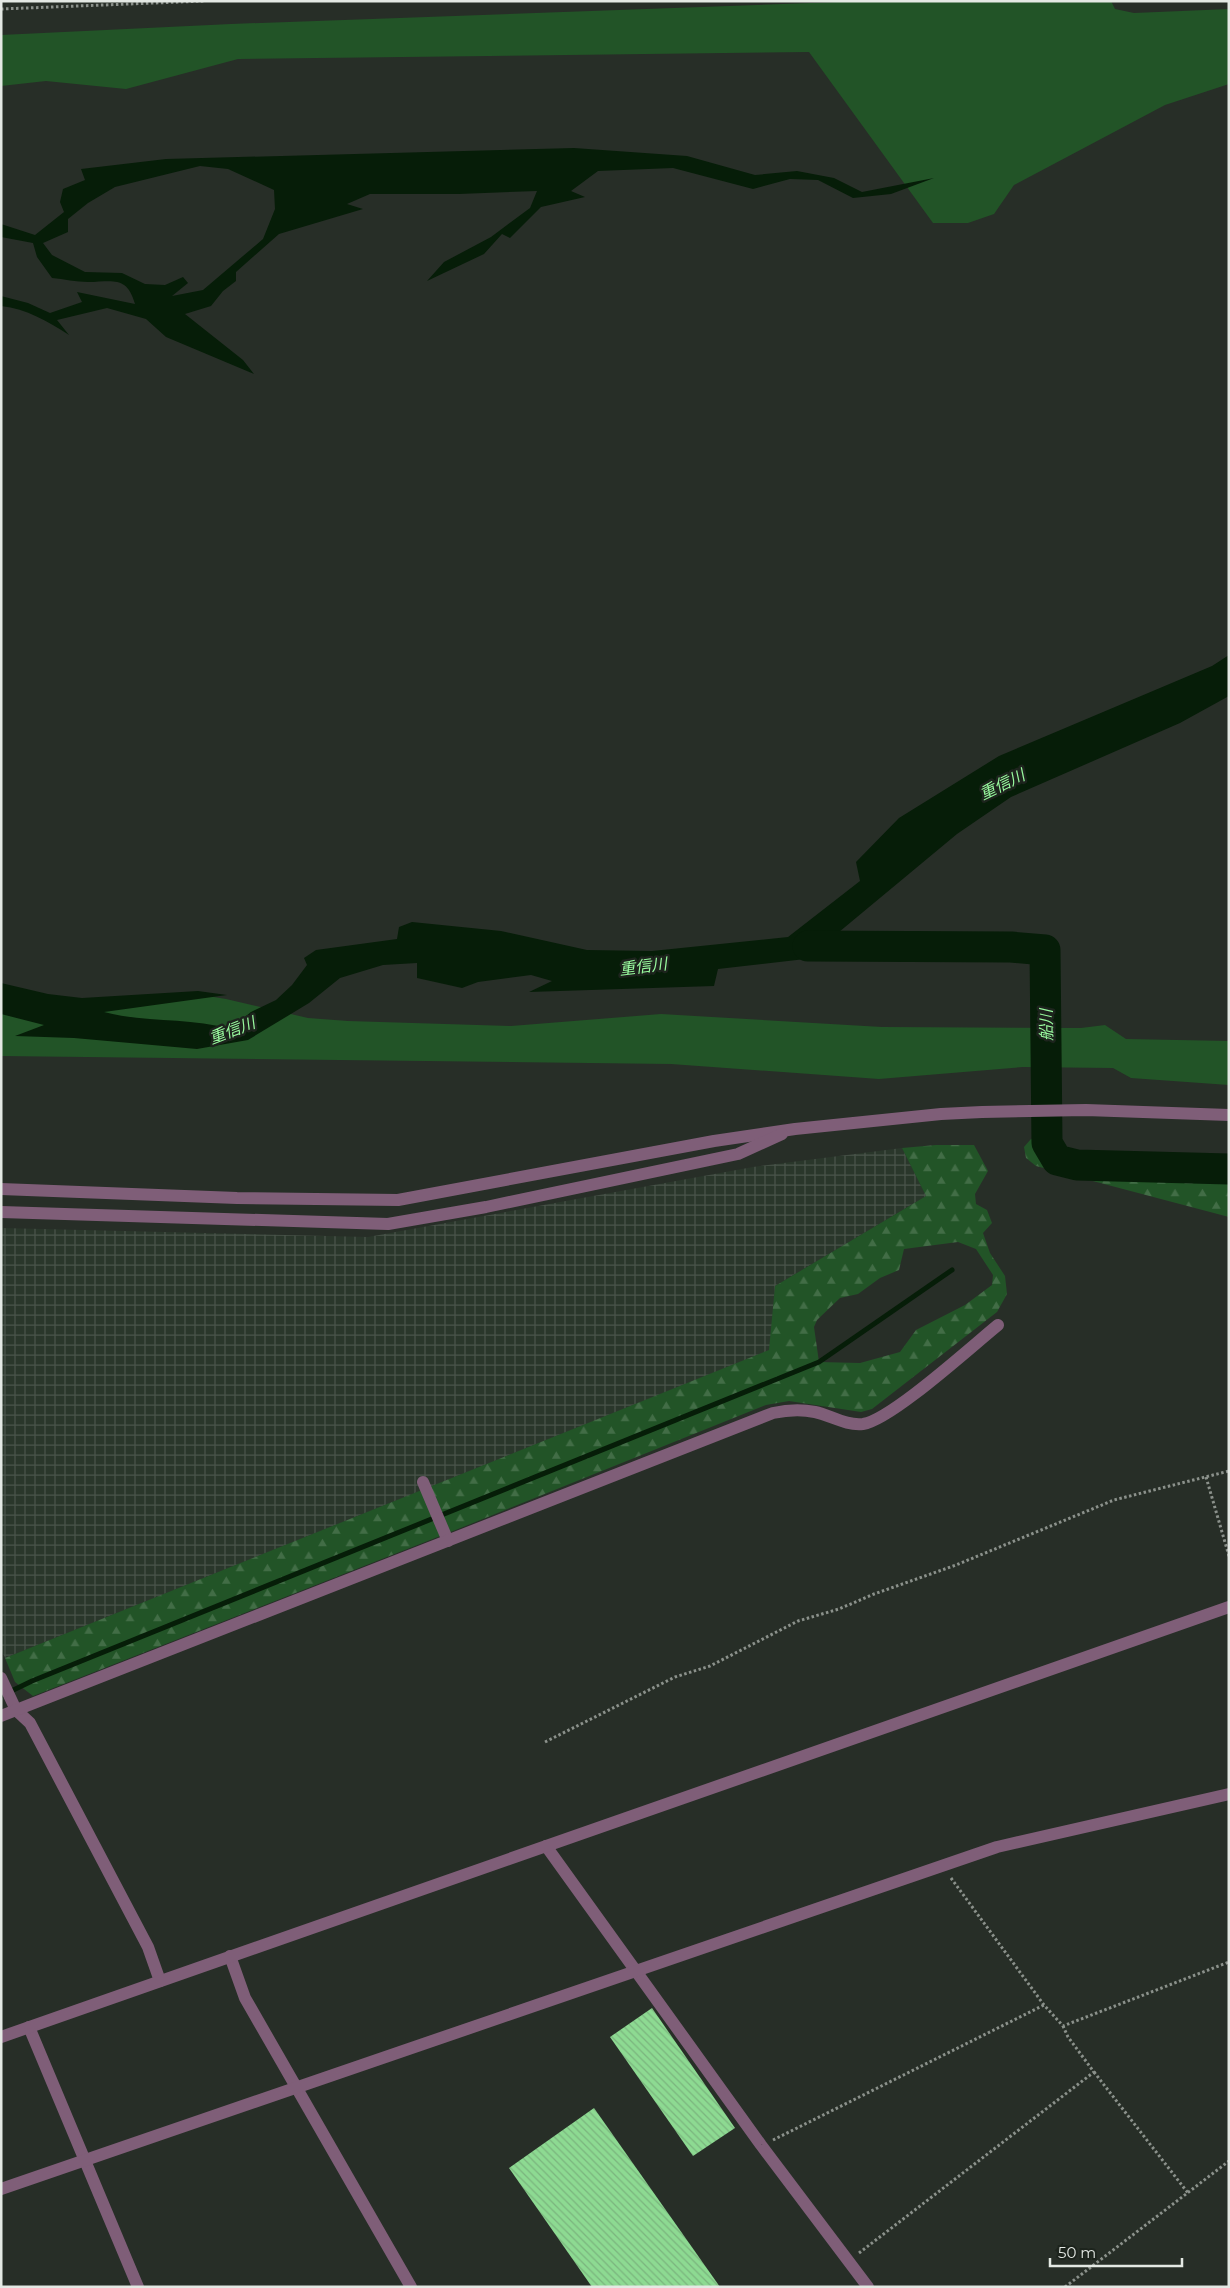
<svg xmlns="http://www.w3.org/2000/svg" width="1230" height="2288" font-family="Montserrat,'Noto Sans JP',sans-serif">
  <defs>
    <pattern id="industrial-grid" width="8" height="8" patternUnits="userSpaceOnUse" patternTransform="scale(1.25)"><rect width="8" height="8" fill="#2a372b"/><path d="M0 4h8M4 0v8" fill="none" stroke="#49544a"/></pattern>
    <pattern id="forest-firs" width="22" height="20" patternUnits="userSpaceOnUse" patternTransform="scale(1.25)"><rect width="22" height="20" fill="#225427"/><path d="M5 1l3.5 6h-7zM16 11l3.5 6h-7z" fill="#426d46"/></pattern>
    <pattern id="building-back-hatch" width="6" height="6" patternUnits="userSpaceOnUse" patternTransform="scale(1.25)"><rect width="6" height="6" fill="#8dda92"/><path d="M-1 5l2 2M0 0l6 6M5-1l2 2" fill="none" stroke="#7bb57e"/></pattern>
  </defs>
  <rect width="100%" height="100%" fill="#272e27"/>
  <!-- industrial -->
  <polygon fill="url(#industrial-grid)" points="902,1148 926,1196 775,1286 770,1350 5,1658 1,1649 1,1228 368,1237 753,1167"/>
  <!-- grass -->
  <g fill="#225427">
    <polygon points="867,1 1111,1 1115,9 1134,13 1229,9 1229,84 1165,105 1014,185 994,214 968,223 933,223 809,52 238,59 126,89 46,81 1,86 1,35 231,24"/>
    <polygon points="189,993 226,999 308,1018 348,1021 511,1026 661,1014 882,1027 1081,1028 1105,1025 1126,1039 1229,1041 1229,1085 1131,1078 1113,1068 1023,1067 879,1079 671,1064 1,1056 1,1008"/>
  </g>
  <!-- forest -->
  <g fill="url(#forest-firs)" fill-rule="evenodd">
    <path d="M 1031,1139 L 1038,1140 C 1048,1155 1048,1160 1067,1166 L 1229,1174 L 1229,1217 L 1036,1166 L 1026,1158 L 1024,1147 Z"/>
    <path d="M 936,1145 L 974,1145 L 988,1171 L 975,1194 L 976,1204 L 987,1210 L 992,1223 L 983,1233 L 990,1253 L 1005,1276 L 1007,1294 L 997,1312 L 872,1409 L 861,1412 L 789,1401 L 766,1405 L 453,1531 L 33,1696 L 15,1682 L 5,1658 L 769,1350 L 775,1286 L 926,1196 L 902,1148 ZM 958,1242 L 976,1249 L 993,1275 L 992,1285 L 965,1305 L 916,1330 L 900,1352 L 860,1363 L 819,1362 L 814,1327 L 817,1320 L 840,1298 L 858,1294 L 880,1278 L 899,1270 L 904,1249 Z"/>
  </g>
  <!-- water -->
  <g fill="#061d08" fill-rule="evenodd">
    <path d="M 574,148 L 687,156 L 755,175 L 797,171 L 834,178 L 862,192 L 934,178 L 891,194 L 853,198 L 818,180 L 790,179 L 753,189 L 673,168 L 598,171 L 571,191 L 585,197 L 541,207 L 510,238 L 502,234 L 484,254 L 427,281 L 444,262 L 491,237 L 530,208 L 537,191 L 459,194 L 370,194 L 347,204 L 363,209 L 279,234 L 236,272 L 236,281 L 223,291 L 211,306 L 185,314 L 243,360 L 254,374 L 166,337 L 146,319 L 107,308 L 57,320 L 69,335 C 47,321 27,309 1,306 L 1,296 L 28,303 L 50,313 L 82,302 L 77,292 L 135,304 C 127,275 112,282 88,282 C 76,282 64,279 52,278 L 37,257 L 33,243 L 1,237 L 1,224 L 35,235 L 64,212 L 60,202 L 63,189 L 85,180 L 81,169 L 166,159 ZM 200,166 L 228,169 L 274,190 L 275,209 L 263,239 L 203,290 L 172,296 L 188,283 L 183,277 L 165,285 L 145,284 L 122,273 L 85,272 L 52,255 L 43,243 L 68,232 L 68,219 L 88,203 L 115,187 Z"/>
    <path d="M 1229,655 L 1229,696 L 1180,723 L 1011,797 L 957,834 L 833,937 L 814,958 L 718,969 L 714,986 L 529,992 L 552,981 L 531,975 L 478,982 L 462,988 L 417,978 L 417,963 L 383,965 L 340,978 L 309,1003 L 248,1040 L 197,1049 L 74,1038 L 15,1036 L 44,1025 L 1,1014 L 1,983 L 48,994 L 82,998 L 198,991 L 227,995 L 104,1012 C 145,1023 189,1017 230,1029 L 251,1012 L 276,1000 L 292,985 L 307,965 L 304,958 L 316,950 L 397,939 L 399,927 L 412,922 L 501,931 L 587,950 L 652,951 L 788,937 L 860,881 L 856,862 L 899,818 L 999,756 L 1212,666 Z"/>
  </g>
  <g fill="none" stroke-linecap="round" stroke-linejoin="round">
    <!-- stream -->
    <polyline stroke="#061d08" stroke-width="5" points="1,1696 32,1681 819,1362 952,1270"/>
    <!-- river -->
    <polyline stroke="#061d08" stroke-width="31" points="808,946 1011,947 1045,950 1047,1143 1057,1160 1077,1165 1229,1169"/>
  </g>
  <!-- building -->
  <g fill="url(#building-back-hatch)">
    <polygon points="652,2008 735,2128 693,2156 610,2037"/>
    <polygon points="594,2108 720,2287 592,2287 509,2168"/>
  </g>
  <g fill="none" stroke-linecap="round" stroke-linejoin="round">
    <!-- path -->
    <g stroke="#8b918b" stroke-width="3" stroke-dasharray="2.5 2.5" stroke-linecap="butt">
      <polyline points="1,9 205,1"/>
      <polyline points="1206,1477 1229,1556"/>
      <polyline points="545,1742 675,1677 710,1666 798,1621 839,1609 874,1594 956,1565 1114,1500 1229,1471"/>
      <polyline points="951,1878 1044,2005 1063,2026 1229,1962"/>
      <polyline points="1094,2072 1188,2193"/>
      <polyline points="773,2140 1044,2005"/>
      <polyline points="859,2253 1094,2072 1068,2037 1063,2026"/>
      <polyline points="1065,2287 1229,2161"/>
    </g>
    <!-- minor -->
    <g stroke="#7f5e78" stroke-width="12">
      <polyline points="1,1189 237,1198 398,1200 714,1141 795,1129 941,1114 982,1112 1086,1110 1229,1115"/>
      <polyline points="1,1212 388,1224 486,1207 738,1154 782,1134"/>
      <polyline points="423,1482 448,1541"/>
      <polyline points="1,1678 16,1710 30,1723 148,1947 160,1981"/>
      <path d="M 1,1716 L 773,1413 C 787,1410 800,1409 815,1412 C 830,1415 846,1426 863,1424 C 891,1420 972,1346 998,1325"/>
      <polyline points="546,1846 761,2145 868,2287"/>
      <polyline points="230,1956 245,1998 411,2287"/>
      <polyline points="29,2027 138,2287"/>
      <polyline points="1,2037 1229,1607"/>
      <polyline points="1,2189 997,1847 1229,1794"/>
    </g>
  </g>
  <g text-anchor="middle" stroke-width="5" stroke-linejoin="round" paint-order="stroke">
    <!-- water labels -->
    <g font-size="16" font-style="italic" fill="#98fa9e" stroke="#1d241d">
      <text transform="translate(1002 784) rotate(-26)" y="6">重信川</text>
      <text transform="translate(643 966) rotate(-7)" y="6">重信川</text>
      <text transform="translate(1046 1025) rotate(-91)" y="6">船川</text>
      <text transform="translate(232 1030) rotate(-21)" y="6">重信川</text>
    </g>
  </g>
  <!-- border -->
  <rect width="1230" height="2288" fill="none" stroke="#e4e9e4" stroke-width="5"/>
  <!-- scale -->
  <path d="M1050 2258v8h132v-8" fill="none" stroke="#e4e9e4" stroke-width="2.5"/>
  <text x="1058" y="2258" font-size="15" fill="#e4e9e4" stroke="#1d241d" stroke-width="4" paint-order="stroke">50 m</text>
</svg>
